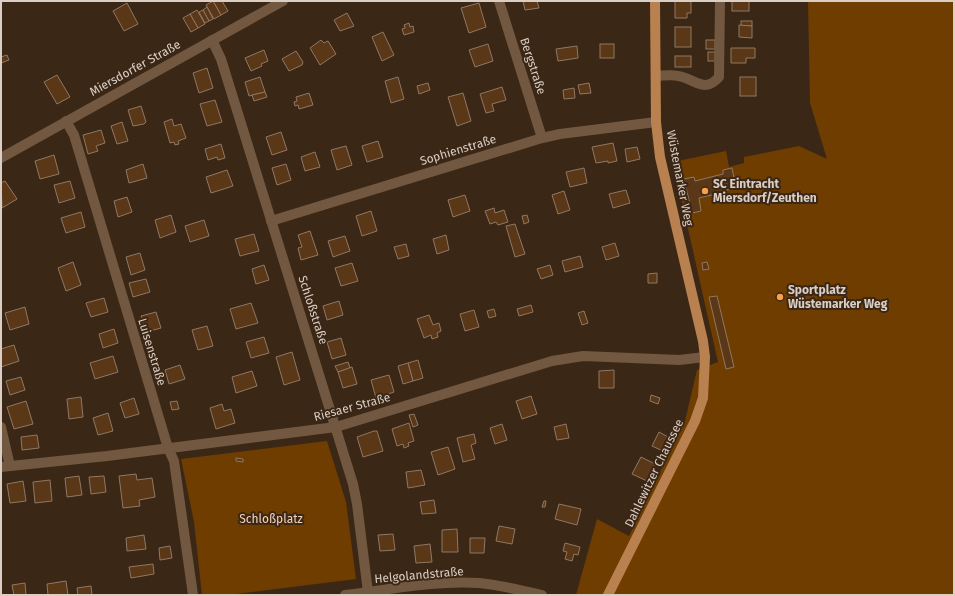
<svg xmlns="http://www.w3.org/2000/svg" width="955" height="596" font-family="'Fira Sans',sans-serif">
  <rect width="100%" height="100%" fill="#3b2716"/>
  <!-- green -->
  <g fill="#6f3d00">
    <polygon points="808,1 954,1 954,595 576,595 597,519 629,536 685,421 697,370 718,362 673,162 726,151 729,167 744,163 744,157 799,146 827,159 810,103"/>
    <polygon points="327,441 346,502 356,579 228,595 202,595 194,522 181,459"/>
  </g>
  <!-- building -->
  <g fill="#593717" stroke="#8f7865">
    <polygon points="213,1 222,1 228,11 221,15"/>
    <polygon points="213,1 221,15 214,19 206,5"/>
    <polygon points="523,1 537,1 539,8 525,10"/>
    <polygon points="675,1 691,1 691,13 687,13 687,18 675,18"/>
    <rect x="732" y="1" width="17" height="10"/>
    <polygon points="127,3 138,24 124,31 113,11"/>
    <polygon points="479,3 486,27 469,33 461,8"/>
    <polygon points="207,7 213,19 209,21 203,10"/>
    <polygon points="197,10 205,24 198,28 190,14"/>
    <polygon points="203,10 209,21 205,23 199,12"/>
    <polygon points="347,13 354,26 340,31 334,20"/>
    <polygon points="190,14 198,28 191,32 183,18"/>
    <rect x="741" y="21" width="11" height="5"/>
    <polygon points="409,23 410,27 413,26 414,32 404,35 402,29 405,28 404,25"/>
    <polygon points="739,25 752,26 752,38 739,37"/>
    <rect x="675" y="27" width="16" height="20"/>
    <polygon points="383,32 394,55 382,61 372,37"/>
    <polygon points="321,40 324,43 328,41 336,54 320,65 310,48"/>
    <rect x="706" y="40" width="9" height="9"/>
    <polygon points="488,44 493,61 475,67 469,50"/>
    <rect x="600" y="44" width="14" height="14"/>
    <polygon points="577,46 578,58 558,61 556,49"/>
    <polygon points="731,48 755,48 755,58 746,58 746,63 731,63"/>
    <polygon points="264,50 268,61 261,64 262,66 251,71 245,58"/>
    <polygon points="296,51 303,62 302,65 289,71 282,59"/>
    <rect x="708" y="52" width="7" height="9"/>
    <polygon points="7,55 9,60 1,63 1,57"/>
    <rect x="675" y="56" width="16" height="11"/>
    <polygon points="207,68 213,88 199,93 193,73"/>
    <polygon points="57,75 70,97 57,104 44,82"/>
    <polygon points="260,77 265,92 249,96 245,82"/>
    <polygon points="398,77 404,99 391,103 385,81"/>
    <rect x="740" y="77" width="16" height="19"/>
    <polygon points="428,83 430,90 419,94 417,86"/>
    <polygon points="589,83 591,93 580,94 578,85"/>
    <polygon points="502,87 506,100 492,104 494,111 486,113 480,94"/>
    <polygon points="574,88 575,98 564,99 563,90"/>
    <polygon points="265,92 267,97 254,101 252,95"/>
    <polygon points="309,93 313,105 299,109 298,105 295,106 294,102 297,101 296,97"/>
    <polygon points="463,93 471,121 457,126 448,97"/>
    <polygon points="215,100 222,122 207,126 200,104"/>
    <polygon points="141,106 146,122 144,124 133,126 128,110"/>
    <polygon points="172,119 174,126 181,124 186,138 178,141 179,144 175,145 174,142 170,143 164,122"/>
    <polygon points="122,122 128,141 117,144 111,126"/>
    <polygon points="101,130 105,143 96,146 98,151 88,154 83,135"/>
    <polygon points="281,132 287,150 272,155 266,137"/>
    <polygon points="378,141 383,157 367,162 362,146"/>
    <polygon points="613,143 617,161 608,163 608,161 596,163 592,147"/>
    <polygon points="221,144 225,158 218,160 217,157 208,160 205,149"/>
    <polygon points="346,146 352,165 337,170 331,150"/>
    <polygon points="637,147 640,159 627,162 625,149"/>
    <polygon points="315,152 320,167 305,171 301,157"/>
    <polygon points="54,155 59,174 40,179 35,161"/>
    <polygon points="143,164 147,178 129,183 126,170"/>
    <polygon points="286,164 291,180 277,185 272,168"/>
    <polygon points="584,168 587,183 570,187 566,172"/>
    <polygon points="732,168 736,188 727,190 726,182 722,184 724,192 699,198 701,211 692,213 684,179 694,177 695,181 723,174 723,170"/>
    <polygon points="227,170 233,186 211,193 206,177"/>
    <polygon points="5,181 17,199 2,208 1,183"/>
    <polygon points="70,181 75,198 59,203 54,185"/>
    <polygon points="626,190 630,203 613,208 609,194"/>
    <polygon points="564,191 570,210 558,214 552,195"/>
    <polygon points="465,195 470,211 453,217 448,200"/>
    <polygon points="127,197 132,212 118,217 114,201"/>
    <polygon points="494,208 495,213 504,210 508,222 498,225 496,222 490,224 485,211"/>
    <polygon points="371,211 377,231 362,236 356,216"/>
    <polygon points="81,212 85,227 66,233 61,218"/>
    <polygon points="171,215 176,232 160,238 155,220"/>
    <polygon points="527,215 529,222 524,224 522,216"/>
    <polygon points="204,220 209,236 190,242 185,226"/>
    <polygon points="515,224 525,254 515,257 506,226"/>
    <polygon points="310,231 318,255 301,260 298,248 302,247 298,235"/>
    <polygon points="254,234 259,251 240,256 235,239"/>
    <polygon points="446,235 449,250 437,254 433,239"/>
    <polygon points="345,236 350,251 333,257 328,241"/>
    <polygon points="615,243 619,256 606,260 602,247"/>
    <polygon points="406,244 409,256 398,259 394,247"/>
    <polygon points="140,253 145,270 131,275 126,257"/>
    <polygon points="580,256 583,267 565,272 562,261"/>
    <polygon points="73,262 81,285 66,291 58,268"/>
    <polygon points="707,262 709,269 703,270 702,263"/>
    <polygon points="352,263 358,281 341,286 335,268"/>
    <polygon points="264,265 269,280 256,284 252,269"/>
    <polygon points="550,265 553,275 541,279 537,269"/>
    <polygon points="657,273 657,283 648,283 648,274"/>
    <polygon points="146,279 150,292 133,297 129,283"/>
    <polygon points="717,296 734,367 726,369 709,297"/>
    <polygon points="104,298 108,312 91,317 86,303"/>
    <polygon points="339,301 343,315 327,320 323,306"/>
    <polygon points="251,303 258,323 236,329 230,309"/>
    <polygon points="531,305 533,312 519,316 517,309"/>
    <polygon points="25,307 29,324 10,330 5,313"/>
    <polygon points="494,309 496,316 489,318 487,311"/>
    <polygon points="474,310 479,327 465,331 460,314"/>
    <polygon points="584,311 588,323 582,325 578,313"/>
    <polygon points="156,312 161,328 146,332 141,316"/>
    <polygon points="429,315 433,325 439,323 441,331 437,333 438,337 432,339 431,335 424,338 417,319"/>
    <polygon points="207,326 213,346 198,350 192,330"/>
    <polygon points="114,329 118,343 103,348 99,334"/>
    <polygon points="264,337 269,353 251,358 246,342"/>
    <polygon points="341,338 346,355 332,359 327,342"/>
    <polygon points="14,345 19,361 1,367 1,349"/>
    <polygon points="292,352 300,380 284,385 276,357"/>
    <polygon points="113,356 118,372 95,379 90,363"/>
    <polygon points="418,360 423,378 413,381 408,363"/>
    <polygon points="348,362 350,368 338,372 335,366"/>
    <polygon points="408,363 413,381 403,384 398,366"/>
    <polygon points="180,365 185,379 169,384 165,370"/>
    <polygon points="352,367 357,384 343,388 338,372"/>
    <polygon points="614,370 614,388 599,388 599,371"/>
    <polygon points="252,371 257,386 236,393 232,377"/>
    <polygon points="389,375 394,392 376,398 371,380"/>
    <polygon points="21,377 25,390 10,395 6,381"/>
    <polygon points="651,395 660,398 658,404 650,401"/>
    <polygon points="531,396 537,414 522,419 516,401"/>
    <polygon points="81,397 83,417 69,419 67,399"/>
    <polygon points="134,398 139,414 125,418 120,403"/>
    <polygon points="26,401 33,424 14,429 7,407"/>
    <polygon points="177,401 179,409 172,410 170,402"/>
    <polygon points="222,404 224,411 231,409 235,423 216,429 210,408"/>
    <polygon points="108,413 113,431 98,435 93,418"/>
    <polygon points="414,414 418,425 413,427 409,415"/>
    <polygon points="409,423 414,441 408,443 409,446 404,448 403,444 397,446 392,429"/>
    <polygon points="502,424 507,440 495,444 490,428"/>
    <polygon points="566,424 569,438 557,440 554,427"/>
    <polygon points="374,431 377,431 383,451 363,457 357,437"/>
    <polygon points="659,432 670,438 663,451 652,446"/>
    <polygon points="474,434 476,443 471,445 475,459 463,462 457,438"/>
    <polygon points="37,435 39,448 22,450 21,437"/>
    <polygon points="448,447 455,469 438,475 431,452"/>
    <polygon points="641,457 655,464 647,481 632,474"/>
    <polygon points="236,458 243,459 243,462 236,461"/>
    <polygon points="421,470 425,485 408,488 406,472"/>
    <polygon points="136,474 137,480 152,478 155,497 139,500 140,506 123,508 119,476"/>
    <polygon points="79,476 82,495 67,497 65,478"/>
    <polygon points="104,476 106,492 91,494 89,477"/>
    <polygon points="50,480 52,501 35,503 33,482"/>
    <polygon points="23,481 26,501 10,503 7,484"/>
    <polygon points="434,500 436,513 422,514 420,502"/>
    <polygon points="544,501 546,501 545,507 542,507"/>
    <polygon points="559,504 581,509 577,525 555,519"/>
    <polygon points="499,526 515,529 512,544 496,541"/>
    <polygon points="457,529 458,552 442,552 442,530"/>
    <polygon points="393,534 395,550 380,551 378,535"/>
    <polygon points="144,535 146,549 127,551 126,538"/>
    <polygon points="470,538 485,538 484,553 470,553"/>
    <polygon points="565,543 580,547 578,555 574,554 572,561 565,559 567,552 563,551"/>
    <polygon points="430,544 432,562 416,563 414,546"/>
    <polygon points="170,546 172,558 160,560 159,548"/>
    <polygon points="153,564 154,574 131,578 129,567"/>
    <polygon points="66,581 68,595 48,595 47,584"/>
    <polygon points="25,583 26,595 14,595 12,585"/>
    <polygon points="91,586 92,595 78,595 77,588"/>
  </g>
  <g fill="none" stroke-linecap="round" stroke-linejoin="round">
    <!-- minor -->
    <g stroke="#725840" stroke-width="10">
      <polyline points="499,1 542,138"/>
      <polyline points="212,40 221,59 353,484 357,504 368,592"/>
      <path d="M 656,76 C 663,76 671,74 678,76 C 696,79 704,94 719,77 L 720,1"/>
      <polyline points="66,121 74,135 168,448 174,461 193,595"/>
      <polyline points="1,158 283,1"/>
      <polyline points="271,221 542,138 560,134 656,122"/>
      <polyline points="1,427 10,466"/>
      <polyline points="1,467 107,456 336,427 552,361 583,356 679,360 705,357"/>
      <path d="M 345,595 C 389,590 434,580 479,583 C 500,585 521,590 542,595"/>
    </g>
    <!-- major -->
    <polyline stroke="#b8814f" stroke-width="10" points="608,595 695,421 703,398 705,357 703,341 660,157 656,122 655,1"/>
  </g>
  <!-- markers -->
  <g fill="#f8a14a" stroke="#3b2716" stroke-width="1.5">
    <circle cx="705" cy="191" r="4"/>
    <circle cx="780" cy="297" r="4"/>
  </g>
  <g text-anchor="middle" stroke-width="4" stroke-linejoin="round" paint-order="stroke">
    <!-- street labels -->
    <g font-size="12" fill="#dbcec4" stroke="#3b2716">
      <text transform="translate(533 66) rotate(72)" y="4">Bergstraße</text>
      <text transform="translate(135 68) rotate(-29)" y="4">Miersdorfer Straße</text>
      <text transform="translate(458 150) rotate(-17)" y="4">Sophienstraße</text>
      <text transform="translate(680 178) rotate(79)" y="4">Wüstemarker Weg</text>
      <text transform="translate(313 310) rotate(72)" y="4">Schloßstraße</text>
      <text transform="translate(152 352) rotate(73)" y="4">Luisenstraße</text>
      <text transform="translate(352 407) rotate(-15)" y="4">Riesaer Straße</text>
      <text transform="translate(654 473) rotate(-64)" y="4">Dahlewitzer Chaussee</text>
      <text transform="translate(419 575) rotate(-5)" y="4">Helgolandstraße</text>
    </g>
    <!-- poi labels -->
    <g font-size="12" font-weight="bold" fill="#dbcec4" stroke="#3b2716" text-anchor="start">
      <text x="713" y="188">SC Eintracht<tspan x="713" dy="14">Miersdorf/Zeuthen</tspan></text>
      <text x="788" y="294">Sportplatz<tspan x="788" dy="14">Wüstemarker Weg</tspan></text>
    </g>
    <!-- park labels -->
    <g font-size="12" fill="#f6d2b4" stroke="#3b2716">
      <text x="271" y="523">Schloßplatz</text>
    </g>
  </g>
  <!-- border -->
  <rect width="955" height="596" fill="none" stroke="#dbcec4" stroke-width="4"/>
</svg>
